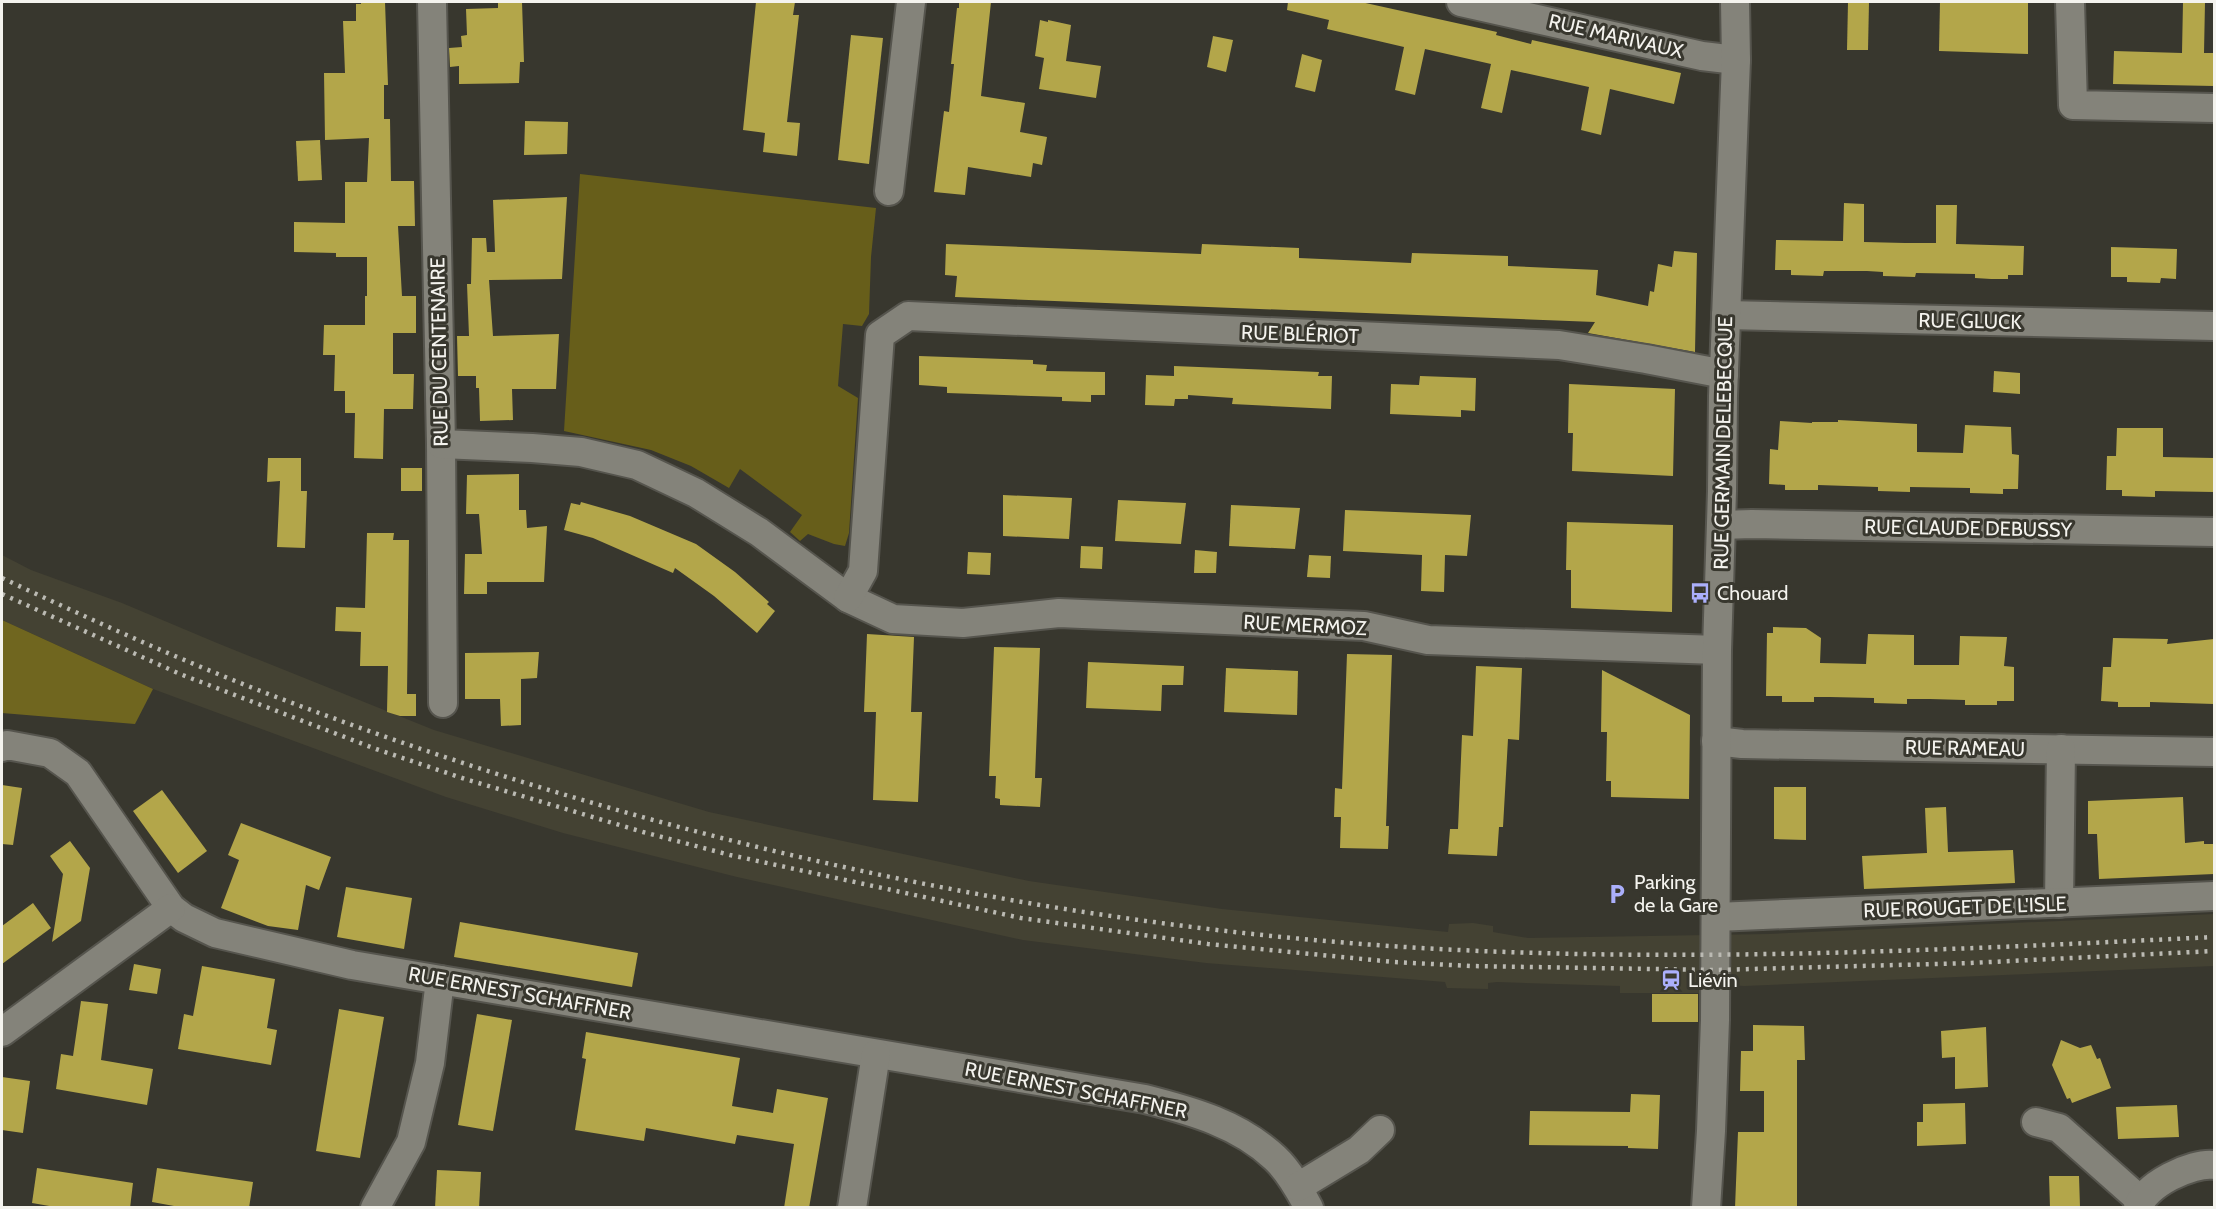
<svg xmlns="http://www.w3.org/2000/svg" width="2216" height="1209" font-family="Cabin,sans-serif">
  <rect width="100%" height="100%" fill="#38372e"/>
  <!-- built -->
  <polygon fill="#444233" points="2,555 31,570 122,603 217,643 434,730 709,812 1029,881 1222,909 1448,932 1449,924 1473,923 1493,926 1493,932 1528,938 1769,934 2214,914 2214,966 1744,986 1698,982 1699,993 1620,993 1620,986 1497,982 1488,983 1488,989 1447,988 1445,982 1206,963 1023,940 737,877 563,833 446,797 153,689 2,620"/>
  <!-- green -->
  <polygon fill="#675e1a" points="580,174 876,208 871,257 869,314 862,326 843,324 838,386 858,398 849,533 845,546 834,544 808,534 800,541 790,532 802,515 740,469 729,488 691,466 651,450 564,431"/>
  <!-- forest -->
  <polygon fill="#70661f" points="2,620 153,689 135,724 2,713"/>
  <!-- building -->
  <g fill="#b3a64a">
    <polygon points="361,2 385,2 388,85 384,85 384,119 390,119 391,181 414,181 415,226 398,226 402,296 416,296 416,333 393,333 393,374 414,374 413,409 384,409 383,459 354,458 355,413 345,413 345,391 334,391 335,355 323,355 324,325 365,325 365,296 367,296 367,257 336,257 336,253 294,252 294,222 345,223 345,182 367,182 369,138 325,140 324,73 345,73 343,21 356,21 356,4 361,4"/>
    <polygon points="498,2 522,2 524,62 520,62 519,83 459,84 459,66 450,67 449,48 462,47 461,36 467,35 466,9 498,8"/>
    <polygon points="756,2 795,2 793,15 799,15 787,122 800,123 797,156 763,152 765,133 743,130"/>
    <polygon points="959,2 991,2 981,96 1025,103 1020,132 1047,137 1042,165 1033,163 1031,177 968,167 965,195 934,192 944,111 949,112 954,64 951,64 957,8 959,8"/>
    <polygon points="1288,2 1361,2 1497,32 1496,35 1531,44 1532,40 1681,73 1674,104 1610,89 1601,135 1581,130 1589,87 1511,70 1502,113 1481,108 1491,64 1425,49 1415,95 1395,90 1404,47 1327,29 1329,20 1287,10"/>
    <polygon points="1848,2 1869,2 1868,50 1847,50"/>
    <polygon points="1940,2 2028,2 2028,54 1939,51"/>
    <polygon points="2183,2 2205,2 2204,53 2214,53 2214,86 2113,84 2114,51 2182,53"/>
    <polygon points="1040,20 1048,22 1048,20 1071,25 1066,61 1101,66 1096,98 1039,89 1044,58 1035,56"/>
    <polygon points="851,35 883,38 869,164 838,160"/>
    <polygon points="1213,36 1233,40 1226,72 1207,67"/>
    <polygon points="1302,54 1322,60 1315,92 1295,87"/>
    <polygon points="525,121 568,122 567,154 524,155"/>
    <polygon points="320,140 322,180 298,181 296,141"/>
    <polygon points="567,197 562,279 489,280 493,336 559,334 556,389 512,389 513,420 480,421 479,388 476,388 476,376 458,376 457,336 469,336 467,284 471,284 472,238 486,238 487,252 495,252 493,200"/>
    <polygon points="1844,203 1864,204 1864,242 1905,243 1936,243 1936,205 1957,205 1956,244 2024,246 2023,275 2008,275 2008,279 1991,279 1975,278 1975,274 1916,273 1915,277 1883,276 1883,272 1867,271 1824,271 1823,276 1791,275 1791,270 1775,270 1776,240 1843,241"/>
    <polygon points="946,244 1201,254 1202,244 1299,248 1299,258 1411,263 1412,253 1508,256 1508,266 1598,270 1596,295 1648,306 1650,291 1654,292 1658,264 1672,267 1674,251 1697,253 1695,352 1588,333 1595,322 955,297 957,276 945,275"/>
    <polygon points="2111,247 2177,249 2176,279 2161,278 2160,283 2127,282 2127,277 2111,277"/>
    <polygon points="919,356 1033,360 1033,364 1047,365 1046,371 1105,372 1105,395 1091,395 1091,402 1062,401 1062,397 947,393 947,387 919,385"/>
    <polygon points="1174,366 1319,372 1318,376 1332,376 1331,409 1232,404 1233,398 1188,395 1188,399 1175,399 1174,406 1145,405 1146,375 1174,376"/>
    <polygon points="1994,371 2020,373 2020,394 1993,392"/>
    <polygon points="1420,376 1476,378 1475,411 1461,410 1461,417 1390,414 1391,384 1419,385"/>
    <polygon points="1569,384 1675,389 1673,476 1572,471 1573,433 1568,433"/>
    <polygon points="1838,420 1917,424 1917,452 1963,453 1965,425 2011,427 2012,454 2019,455 2018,489 2003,489 2003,494 1970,493 1970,488 1910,487 1910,492 1878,491 1878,487 1818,485 1818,490 1785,490 1785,485 1769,484 1770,449 1778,450 1780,421 1812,423 1812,422 1838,422"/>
    <polygon points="2117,428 2163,428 2163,457 2214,458 2214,492 2155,491 2155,497 2122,496 2122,490 2106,490 2107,456 2116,456"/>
    <polygon points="268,458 301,458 301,491 307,491 305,548 277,547 280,481 267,482"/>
    <rect x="401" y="468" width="21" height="23"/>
    <polygon points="519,474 519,510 526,510 527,528 547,526 544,582 487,582 487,594 464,594 465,554 482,554 479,514 466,514 467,475"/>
    <polygon points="1003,495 1072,498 1069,539 1003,536"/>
    <polygon points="1118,500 1186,503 1181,544 1115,541"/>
    <polygon points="581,502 630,516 696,544 735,572 769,602 767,604 775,611 757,633 714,596 675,568 673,573 593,538 564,530 571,503 580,505"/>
    <polygon points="1231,505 1300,508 1295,549 1229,546"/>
    <polygon points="1345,510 1471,515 1467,556 1445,555 1444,592 1421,591 1422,555 1343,551"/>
    <polygon points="1567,522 1673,525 1672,612 1571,608 1571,570 1566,570"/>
    <polygon points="367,533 394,533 393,540 409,540 407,694 416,694 416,716 400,716 387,712 388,666 360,666 361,632 335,631 336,607 365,608"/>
    <polygon points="1081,546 1103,547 1102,569 1080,568"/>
    <polygon points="1195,550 1217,552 1216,573 1194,573"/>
    <polygon points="968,552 991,553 990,575 967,574"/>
    <polygon points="1309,555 1331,556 1330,578 1307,577"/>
    <polygon points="1773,627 1806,628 1821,638 1820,663 1866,664 1868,634 1914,635 1914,665 1959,665 1960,636 2007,637 2004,666 2014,667 2014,701 1997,701 1997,705 1965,705 1965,700 1930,699 1907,699 1907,704 1874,703 1874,698 1830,697 1814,697 1814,702 1782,702 1782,696 1766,696 1767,633 1773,633"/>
    <polygon points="867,634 914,637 911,712 922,712 918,802 873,800 876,712 864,712"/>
    <polygon points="2113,638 2168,639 2167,644 2214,639 2214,704 2150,702 2150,707 2118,707 2118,702 2101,701 2103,667 2111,667"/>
    <polygon points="994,647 1040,648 1035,778 1042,778 1040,807 1000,805 1000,799 995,798 996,776 989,776"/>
    <polygon points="539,652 537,678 521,679 521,725 501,726 500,699 465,699 465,653"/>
    <polygon points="1347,654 1392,655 1386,826 1389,826 1388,849 1340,848 1341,817 1334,817 1335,788 1342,789"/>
    <polygon points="1088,662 1184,666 1183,685 1162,685 1161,711 1086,708"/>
    <polygon points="1476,666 1522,668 1519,740 1508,739 1503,827 1499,827 1497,856 1448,854 1450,829 1458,829 1462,735 1473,736"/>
    <polygon points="1226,668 1298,671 1297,715 1224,712"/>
    <polygon points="1602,670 1690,715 1689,799 1611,797 1611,781 1606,781 1607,732 1601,732"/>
    <polygon points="2,785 22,788 13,845 2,844"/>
    <polygon points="1774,787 1806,787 1806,840 1774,839"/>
    <polygon points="162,790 207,851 178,873 133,811"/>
    <polygon points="2183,797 2185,843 2204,841 2204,844 2214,844 2214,874 2099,879 2097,834 2088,834 2088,801"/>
    <polygon points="1946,807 1948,852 2013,850 2015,883 1864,889 1862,856 1927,853 1925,808"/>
    <polygon points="241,823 331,857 319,890 306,885 298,930 268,926 221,908 239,860 228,855"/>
    <polygon points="70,841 90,868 81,921 52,942 63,874 50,856"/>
    <polygon points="346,887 412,898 404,949 337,937"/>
    <polygon points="33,903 51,928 2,964 2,926"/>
    <polygon points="460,922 638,953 632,987 454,957"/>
    <polygon points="134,964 161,969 157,994 129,990"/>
    <polygon points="202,966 275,979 267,1028 277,1030 271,1065 178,1049 184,1014 193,1016"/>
    <rect x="1652" y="994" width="46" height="28"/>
    <polygon points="81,1001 108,1004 101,1060 153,1069 147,1105 56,1089 61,1054 73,1056"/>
    <polygon points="339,1009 384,1017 360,1158 316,1151"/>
    <polygon points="477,1014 512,1020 493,1131 458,1125"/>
    <polygon points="1753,1025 1804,1026 1805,1060 1797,1060 1797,1208 1735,1208 1738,1132 1764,1132 1764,1091 1740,1091 1741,1051 1753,1051"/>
    <polygon points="1986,1027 1988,1087 1955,1089 1955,1057 1942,1058 1941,1031"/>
    <polygon points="586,1032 740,1058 732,1106 773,1113 777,1089 828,1098 809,1208 784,1208 794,1144 737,1135 735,1144 646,1128 644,1141 575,1130 586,1059 582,1058"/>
    <polygon points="2061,1040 2080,1048 2091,1045 2097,1059 2100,1058 2111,1088 2072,1103 2070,1098 2067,1099 2052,1065"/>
    <polygon points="2,1077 30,1081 23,1133 2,1130"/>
    <polygon points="1631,1094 1660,1095 1658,1149 1628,1148 1628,1146 1529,1145 1530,1111 1630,1112"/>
    <polygon points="1965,1103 1966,1144 1917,1146 1917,1122 1923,1122 1923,1104"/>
    <polygon points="2177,1105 2179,1137 2118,1139 2116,1107"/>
    <polygon points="37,1168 133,1183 130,1208 61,1208 32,1203"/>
    <polygon points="157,1168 253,1182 249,1208 185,1208 152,1202"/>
    <polygon points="437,1170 481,1172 479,1208 435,1208"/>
    <polygon points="2049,1176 2079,1176 2080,1208 2050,1208"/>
  </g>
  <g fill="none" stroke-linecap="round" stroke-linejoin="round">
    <!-- minor casing -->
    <g stroke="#56554e" stroke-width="32">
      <g id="minor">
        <polyline points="432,2 441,444 443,703"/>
        <polyline points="1461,2 1702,56 1736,60"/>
        <polyline points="2070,2 2073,105 2214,108"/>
        <polyline points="889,191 911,2"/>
        <polyline points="1726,315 2214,326"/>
        <polyline points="441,444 532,448 581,452 637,465 696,493 759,532 848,598 893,619 963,623 1059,613 1364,626 1428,640 1717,650"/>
        <polyline points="1721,525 1752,524 2214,532"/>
        <polyline points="848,598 863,571 880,335 908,316 1559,345 1646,359 1724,374"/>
        <polyline points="1716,741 1742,744 2214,752"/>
        <path d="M 2,747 L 7,745 L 50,753 L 78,773 L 171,908 L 184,918 L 215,933 L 352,965 L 1145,1099 C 1192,1111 1239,1124 1275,1158 C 1289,1171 1300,1191 1309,1208"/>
        <polyline points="2059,903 2061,749"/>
        <polyline points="1716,917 2214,896"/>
        <polyline points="2,1032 171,908"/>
        <polyline points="2036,1122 2059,1128 2140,1200"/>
        <polyline points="1298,1187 1359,1150 1380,1130"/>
        <polyline points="375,1208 411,1142 430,1063 440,980"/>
        <polyline points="852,1208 876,1054"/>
        <polyline points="1706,1208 1711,1131 1715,1020 1717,650 1722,491 1723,396 1736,60 1735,2"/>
        <path d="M 2138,1208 C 2144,1185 2192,1162 2214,1165"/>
      </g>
    </g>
    <!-- minor -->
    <use href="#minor" stroke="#84837a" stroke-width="28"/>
    <!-- rail -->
    <g stroke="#bbbab3" stroke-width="4.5" stroke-dasharray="3 6" stroke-linecap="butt">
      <path d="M 2,578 C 98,623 195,667 295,704 C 649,837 1027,923 1405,947 C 1674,964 1945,950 2214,937"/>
      <polyline points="2,594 180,674 376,749 465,779 643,832 730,855 1021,918 1208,944 1394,962 1470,966 1715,970 1970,963 2214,951"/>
    </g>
  </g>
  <!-- icons -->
  <defs>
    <g id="bus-bare" transform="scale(1.62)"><path d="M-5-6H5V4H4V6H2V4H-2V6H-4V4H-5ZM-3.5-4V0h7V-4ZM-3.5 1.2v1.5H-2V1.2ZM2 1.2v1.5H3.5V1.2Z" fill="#abaffb" stroke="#38372e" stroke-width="2.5" paint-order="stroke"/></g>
    <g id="parking-bare" transform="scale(1.62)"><path d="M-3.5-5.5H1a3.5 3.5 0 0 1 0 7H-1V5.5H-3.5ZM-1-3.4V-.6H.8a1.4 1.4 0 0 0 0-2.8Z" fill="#abaffb" stroke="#38372e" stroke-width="2.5" paint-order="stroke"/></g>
    <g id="station-bare" transform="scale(1.62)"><path d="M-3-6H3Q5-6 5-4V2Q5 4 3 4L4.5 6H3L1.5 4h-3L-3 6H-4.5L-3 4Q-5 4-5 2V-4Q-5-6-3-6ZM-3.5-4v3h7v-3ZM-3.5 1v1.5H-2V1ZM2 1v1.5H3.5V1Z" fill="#abaffb" stroke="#38372e" stroke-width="2.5" paint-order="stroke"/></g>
  </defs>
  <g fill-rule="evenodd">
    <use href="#bus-bare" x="1700" y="593"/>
    <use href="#parking-bare" x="1617" y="894"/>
    <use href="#station-bare" x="1671" y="980"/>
  </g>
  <g text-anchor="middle" stroke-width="6" stroke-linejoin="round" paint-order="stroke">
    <!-- street labels -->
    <g font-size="20" fill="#f4f3ee" stroke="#38372e">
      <text transform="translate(1616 36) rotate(13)" y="7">RUE MARIVAUX</text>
      <text transform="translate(1970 321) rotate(1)" y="7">RUE GLUCK</text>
      <text transform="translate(1300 334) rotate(2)" y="7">RUE BLÉRIOT</text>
      <text transform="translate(439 352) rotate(-91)" y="7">RUE DU CENTENAIRE</text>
      <text transform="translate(1723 443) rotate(-89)" y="7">RUE GERMAIN DELEBECQUE</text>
      <text transform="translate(1968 528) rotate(1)" y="7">RUE CLAUDE DEBUSSY</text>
      <text transform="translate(1305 625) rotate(3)" y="7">RUE MERMOZ</text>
      <text transform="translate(1965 748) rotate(1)" y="7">RUE RAMEAU</text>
      <text transform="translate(1965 907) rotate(-2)" y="7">RUE ROUGET DE L'ISLE</text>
      <text transform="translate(520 993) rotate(10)" y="7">RUE ERNEST SCHAFFNER</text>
      <text transform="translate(1076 1090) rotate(11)" y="7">RUE ERNEST SCHAFFNER</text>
    </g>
    <!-- poi labels -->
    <g font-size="20" fill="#f4f3ee" stroke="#38372e" text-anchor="start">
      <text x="1717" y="600">Chouard</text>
      <text x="1634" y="889">Parking<tspan x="1634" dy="23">de la Gare</tspan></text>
      <text x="1688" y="987">Liévin</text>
    </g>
  </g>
  <!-- border -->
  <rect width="2216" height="1209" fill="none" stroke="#f4f3ee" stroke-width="6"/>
</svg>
